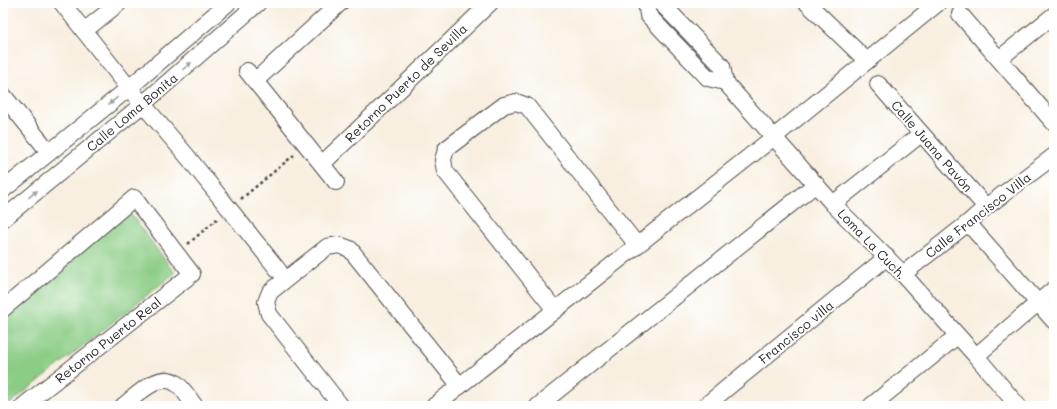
<svg xmlns="http://www.w3.org/2000/svg" width="1057" height="409" font-family="Mali,sans-serif">
  <rect width="100%" height="100%" fill="#fff"/>
  <filter id="ink" filterUnits="userSpaceOnUse"><feTurbulence type="fractalNoise" baseFrequency=".025" numOctaves="2"/><feDisplacementMap in="SourceGraphic" scale="8" xChannelSelector="R" yChannelSelector="G"/><feConvolveMatrix kernelMatrix="1 2 1 2 8 2 1 2 1" color-interpolation-filters="sRGB"/></filter>
  <filter id="wash" filterUnits="userSpaceOnUse"><feTurbulence type="fractalNoise" baseFrequency=".012" numOctaves="4" result="noise"/><feDisplacementMap in="SourceGraphic" scale="16" xChannelSelector="R" yChannelSelector="G"/><feGaussianBlur stdDeviation="0.9" result="paint"/><feColorMatrix in="noise" values="0 0 0 0 0 0 0 0 0 0 0 0 0 0 0 0 0 1.4 0 .05"/><feComposite in="paint" operator="in"/></filter>
  <g filter="url(#wash)">
    <rect width="100%" height="100%" fill="#f8efe0"/>
    <!-- green -->
    <polygon fill="#8ccd86" stroke="#5c7c58" points="127,209 175,273 7,406 3,406 3,318"/>
  </g>
  <g filter="url(#ink)">
    <g fill="none" stroke-linecap="round" stroke-linejoin="round">
      <!-- minor casing -->
      <g stroke="#4a4846" stroke-width="18">
        <g id="minor">
          <polyline points="62,3 129,88 187,156 279,271"/>
          <polyline points="646,3 648,15 708,78 725,82"/>
          <polyline points="661,3 722,66 725,82 833,204 903,274 976,356 1018,406"/>
          <polyline points="807,3 867,61"/>
          <polyline points="960,14 1054,123"/>
          <polyline points="84,31 119,3"/>
          <polyline points="999,59 1054,15"/>
          <polyline points="247,71 336,182"/>
          <polyline points="255,81 340,3"/>
          <polyline points="878,84 986,207"/>
          <polyline points="3,95 49,152"/>
          <polyline points="322,164 490,3"/>
          <polyline points="3,190 129,88 228,3"/>
          <polyline points="833,204 921,134"/>
          <polyline points="3,219 143,104 258,3"/>
          <polyline points="968,223 1054,321"/>
          <polyline points="903,274 968,223 986,207 1054,156"/>
          <polyline points="3,309 134,198 192,274 23,406"/>
          <polyline points="555,310 445,171 443,160 446,149 504,105 516,102 527,106 637,245"/>
          <polyline points="976,356 1054,289"/>
          <path d="M 123,406 C 136,396 160,370 177,384 C 184,389 189,399 195,406"/>
          <polyline points="341,406 269,314 266,302 270,292 327,247 339,245 350,249 460,386"/>
          <polyline points="434,406 774,137 938,3"/>
          <polyline points="538,406 816,184"/>
          <polyline points="705,406 887,257"/>
          <polyline points="871,406 957,336"/>
        </g>
      </g>
      <!-- path -->
      <g stroke="#4a4846" stroke-width="2.5" stroke-dasharray="3 3" stroke-linecap="butt">
        <polyline points="241,199 294,155"/>
        <polyline points="188,244 217,219"/>
      </g>
      <!-- minor -->
      <use href="#minor" stroke="#fff" stroke-width="16"/>
    </g>
    <!-- one-way arrows -->
    <defs><path id="oneway-solid" d="M-6-.8H1V-3.2L6.5 0L1 3.2V.8H-6Z"/></defs>
    <g fill="#a0a0a0">
      <use href="#oneway-solid" transform="translate(187 66) rotate(-41)"/>
      <use href="#oneway-solid" transform="translate(113 101) rotate(141)"/>
      <use href="#oneway-solid" transform="translate(33 194) rotate(-39)"/>
    </g>
  </g>
  <g text-anchor="middle" stroke-width="4" stroke-linejoin="round" paint-order="stroke">
    <!-- street labels -->
    <g font-size="13" fill="#2b2b2b" stroke="#fff">
      <text transform="translate(406 83) rotate(-44)" y="5">Retorno Puerto de Sevilla</text>
      <text transform="translate(132 112) rotate(-40)" y="5">Calle Loma Bonita</text>
      <text transform="translate(932 146) rotate(49)" y="5">Calle Juana Pavón</text>
      <text transform="translate(978 215) rotate(-38)" y="5">Calle Francisco Villa</text>
      <text transform="translate(872 244) rotate(46)" y="5">Loma La Cuch.</text>
      <text transform="translate(796 332) rotate(-39)" y="5">Francisco villa</text>
      <text transform="translate(108 340) rotate(-38)" y="5">Retorno Puerto Real</text>
    </g>
  </g>
  <!-- margin -->
  <rect width="1057" height="409" fill="none" stroke="#fff" stroke-width="16"/>
</svg>
